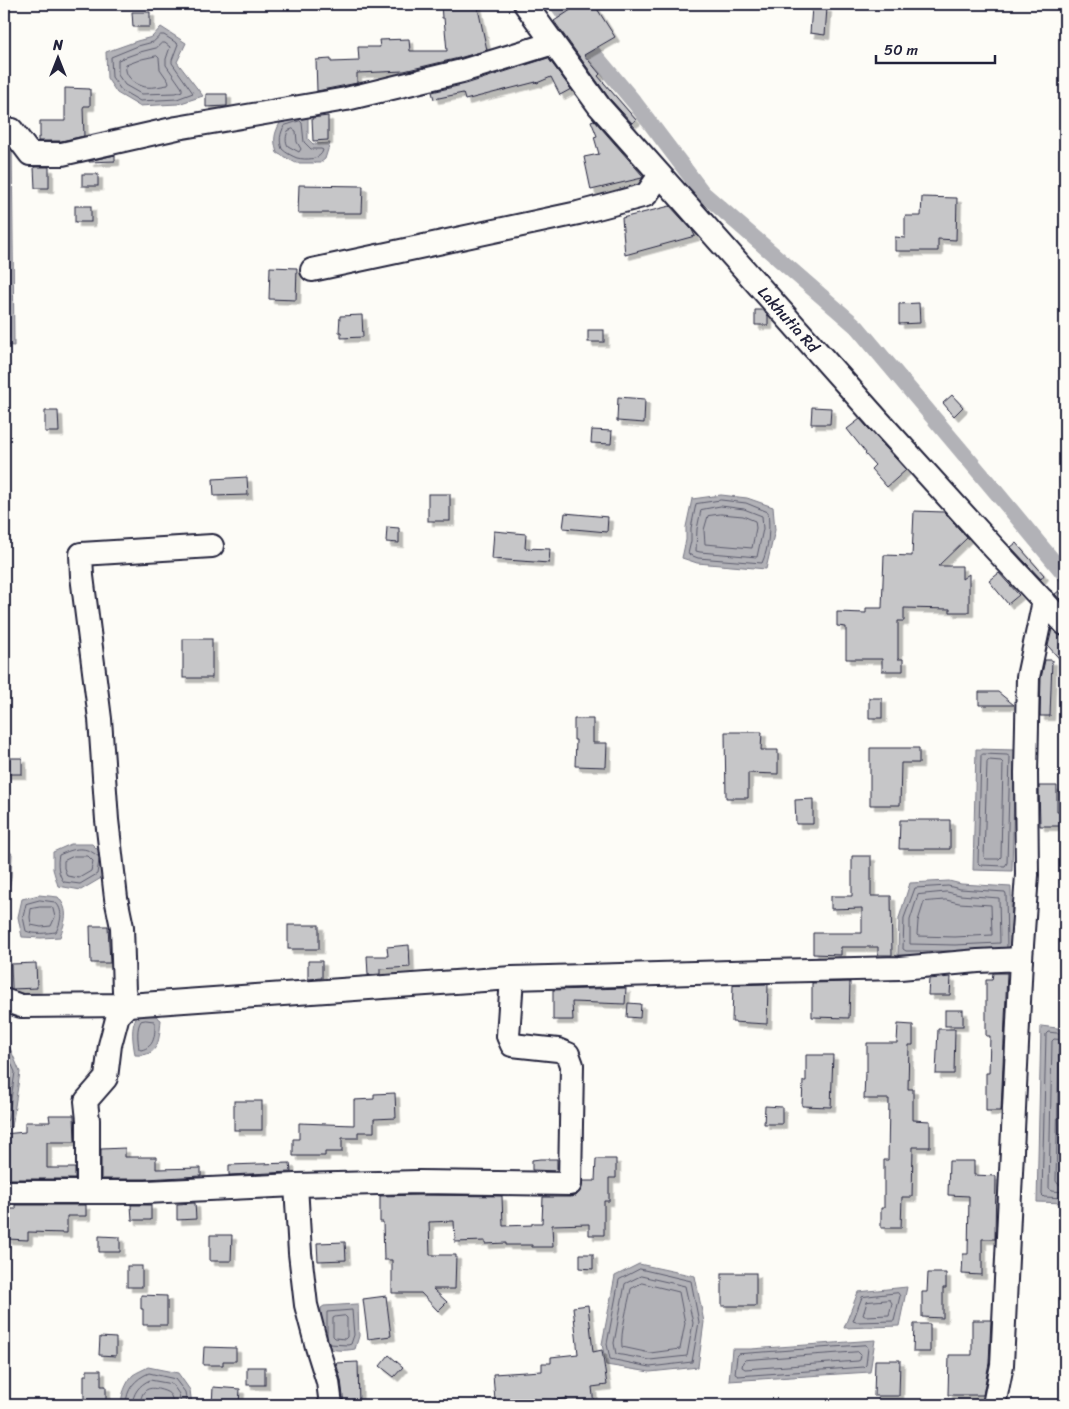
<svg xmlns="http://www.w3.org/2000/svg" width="1069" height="1409" font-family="Sriracha,sans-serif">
  <defs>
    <filter id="shadow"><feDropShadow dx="4.5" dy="4.5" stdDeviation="0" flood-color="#0004"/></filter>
  </defs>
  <rect width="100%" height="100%" fill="#fdfcf7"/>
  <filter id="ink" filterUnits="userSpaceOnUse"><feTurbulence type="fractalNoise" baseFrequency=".02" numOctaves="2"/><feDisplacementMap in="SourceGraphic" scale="10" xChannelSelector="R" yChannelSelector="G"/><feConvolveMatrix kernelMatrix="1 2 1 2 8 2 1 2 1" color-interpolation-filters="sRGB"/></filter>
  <g filter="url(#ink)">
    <!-- water -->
    <g fill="#b2b2b7" stroke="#787885">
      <polygon points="161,27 186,43 177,62 203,96 178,104 139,106 117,93 107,78 106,52 137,41 152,37"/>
      <path d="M 308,116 L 308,139 L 313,144 L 330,143 L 325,159 L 320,163 L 296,163 L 277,153 C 273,139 274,134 281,121 Z"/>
      <polygon points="4,137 12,137 14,346 4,345"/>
      <polygon points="721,495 747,498 773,507 775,530 766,569 697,563 682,558 686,540 686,527 692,499"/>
      <polygon points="976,749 1015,750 1012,871 973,870"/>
      <polygon points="4,844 12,854 11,878 4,914"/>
      <polygon points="71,844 92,844 104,856 103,877 81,890 58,886 53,869 53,852"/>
      <polygon points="949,881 961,884 1011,887 1012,950 956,956 898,955 899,918 910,883"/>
      <path d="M 39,895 L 58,897 C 70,911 65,921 60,937 L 41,938 L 22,937 L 18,917 L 22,899 Z"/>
      <path d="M 146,1015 L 156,1016 L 161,1020 C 159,1039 160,1057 135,1055 C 133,1042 130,1027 137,1016 Z"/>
      <polygon points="1041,1026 1065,1029 1065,1203 1037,1202"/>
      <polygon points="7,1041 20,1072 12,1127 4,1127 4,1042"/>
      <polygon points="639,1264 695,1276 704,1322 698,1367 650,1372 606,1365 602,1344 615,1276"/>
      <polygon points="907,1287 899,1326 844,1328 858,1292"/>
      <path d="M 356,1304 L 358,1304 L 359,1336 L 355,1349 C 345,1351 331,1351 322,1346 L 321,1308 L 324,1306 Z"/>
      <polygon points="875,1340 870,1372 729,1381 732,1349 751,1349"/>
      <path d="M 148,1367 L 178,1373 L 190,1390 L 192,1405 L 121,1405 C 121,1396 126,1382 133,1375 C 137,1372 143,1370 148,1367 Z"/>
    </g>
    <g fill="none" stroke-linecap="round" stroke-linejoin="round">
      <!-- shore -->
      <g stroke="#5c5c6d" stroke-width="1">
        <polygon points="161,35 164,35 178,44 172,60 172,63 193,93 177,99 140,101 121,90 112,77 111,57 138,46 153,42"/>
        <polygon points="162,43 165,43 170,47 166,59 166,65 182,88 182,91 176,93 141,94 125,85 118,75 118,60 140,52 156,48"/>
        <path d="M 157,56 L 159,58 L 160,69 L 169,82 L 168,85 C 161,86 149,89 142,86 C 133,83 124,75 126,65 L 142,59 Z"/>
        <path d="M 300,121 L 302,123 L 304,142 L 311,149 L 321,149 L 323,150 C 321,160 306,160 297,158 C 292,156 286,153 282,149 C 279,140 280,135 284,126 Z"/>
        <path d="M 293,129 L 296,131 L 297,142 L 301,149 L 299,152 L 288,146 C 285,141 286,136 288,131 Z"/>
        <polyline points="4,340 7,340 9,338 7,144"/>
        <path d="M 721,500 L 746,503 L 768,512 C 770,528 769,548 762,563 L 698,558 L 688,554 L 691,541 L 691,528 L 696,504 Z"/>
        <polygon points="721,506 744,509 762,516 763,529 757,557 700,552 696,551 697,529 701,510"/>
        <polygon points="721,514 743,516 755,521 756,528 752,548 705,544 704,530 708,516"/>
        <polygon points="983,754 1007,755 1010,757 1007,863 1005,866 980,865 978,863 981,756"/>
        <polygon points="989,760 1001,761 1003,763 1001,857 999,859 986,859 984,857 987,763"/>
        <polygon points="74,856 88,856 93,861 91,871 79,878 67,876 64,868 64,861"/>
        <path d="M 99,857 C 85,845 75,848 59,855 C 57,863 58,875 64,882 L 80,884 L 97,874 L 99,860"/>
        <polygon points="947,892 960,895 999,898 1000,943 955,945 910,944 910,920 918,895"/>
        <path d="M 40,900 L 55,902 C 64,910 61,922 56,932 C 46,933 35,935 26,931 L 23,917 L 26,904 Z"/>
        <polygon points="946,900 959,903 991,905 992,935 955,937 918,936 917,935 918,921 924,902"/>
        <polygon points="40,907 52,907 53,909 55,917 51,926 41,927 31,925 30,917 31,909"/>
        <polyline points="950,951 906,951 903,949 904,918 915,888 948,886 960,889 1005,892 1006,894 1007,947"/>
        <path d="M 146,1020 L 154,1021 L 155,1022 C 155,1035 155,1047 141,1050 L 139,1049 C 138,1040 136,1028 141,1021 Z"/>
        <polyline points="1065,1034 1048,1032 1046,1034 1042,1195 1044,1197 1065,1198"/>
        <polyline points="1065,1040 1054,1039 1052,1041 1049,1188 1051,1191 1065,1192"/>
        <polyline points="4,1047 15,1072 8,1120 4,1122"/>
        <polyline points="1065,1048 1061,1048 1059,1050 1056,1181 1058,1184 1065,1184"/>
        <polygon points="640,1269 691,1281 699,1322 692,1362 650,1367 610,1359 607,1344 619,1280"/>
        <polygon points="641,1276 685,1286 693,1323 687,1356 650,1360 616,1354 614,1343 625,1284"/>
        <path d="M 642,1283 L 679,1292 L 685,1323 L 680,1349 L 650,1353 L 622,1347 C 620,1333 628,1305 631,1289 Z"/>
        <polygon points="898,1293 900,1296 894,1321 856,1322 853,1321 862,1297"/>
        <polygon points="890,1300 892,1303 889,1315 865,1316 863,1315 867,1302"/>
        <polygon points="345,1316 347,1318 347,1337 345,1339 335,1338 333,1336 333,1318 335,1317"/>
        <polyline points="327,1336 327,1312 352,1310 354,1335 351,1344 348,1345 329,1344"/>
        <polygon points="866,1345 868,1348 866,1365 864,1367 738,1376 735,1374 737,1356 739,1354"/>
        <polygon points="858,1352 861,1355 860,1360 858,1361 745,1369 742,1367 743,1362 745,1360"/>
        <path d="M 126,1405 C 126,1389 135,1379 149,1373 L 175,1379 L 185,1392 L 187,1405"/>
        <path d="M 132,1405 C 133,1393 139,1385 150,1380 L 172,1384 L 179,1394 L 181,1405"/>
        <path d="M 140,1405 C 141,1393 145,1386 158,1389 C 169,1392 172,1393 173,1405"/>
      </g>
      <!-- canal -->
      <polyline stroke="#b2b2b7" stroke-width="16" points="557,4 583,41 635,103 703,193 857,327 996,492 1065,575"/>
    </g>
    <!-- building -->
    <g fill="#c6c6c8" stroke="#22223b" filter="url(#shadow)">
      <polygon points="441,4 477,4 487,50 459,58 404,71 357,73 357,83 317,91 316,60 331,59 331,62 359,61 358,47 380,47 379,40 409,39 410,51 447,51 444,18 442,18"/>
      <polygon points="580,4 594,4 615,37 584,55 600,74 598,76 636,120 632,123 609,98 554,21"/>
      <polygon points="812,7 827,8 825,35 810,33"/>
      <polygon points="132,12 150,12 150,27 133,27"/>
      <polygon points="548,58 571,89 560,95 551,77 537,83 536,82 465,100 463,93 434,99 432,92 466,84"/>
      <polygon points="65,88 90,89 90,106 84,106 83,108 84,136 61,141 38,141 38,137 40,137 40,121 65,121"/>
      <polygon points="206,94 227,94 227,106 206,107"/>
      <polygon points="328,116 328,140 313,141 312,118"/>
      <polygon points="594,120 643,176 642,178 591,190 584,157 599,154 594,137 597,136 591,121"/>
      <polygon points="115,155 115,161 89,162 89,161"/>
      <polygon points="34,167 49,167 49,188 35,188"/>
      <rect x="82" y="174" width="16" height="12"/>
      <polygon points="299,185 363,186 362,213 298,213"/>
      <polygon points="922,197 957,198 956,240 938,239 938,251 895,251 895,237 905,238 905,216 921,216"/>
      <rect x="75" y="206" width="16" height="16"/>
      <polygon points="670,206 692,230 695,236 625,255 622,218"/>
      <polygon points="270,267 297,268 296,300 269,299"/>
      <polygon points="919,303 920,323 899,324 899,304"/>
      <polygon points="755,310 763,310 768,316 768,325 755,325"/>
      <polygon points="362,315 363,337 341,338 341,332 339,332 340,316"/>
      <rect x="588" y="330" width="16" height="12"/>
      <polygon points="952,395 963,407 954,416 943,403"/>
      <polygon points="618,397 645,399 644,423 617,421"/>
      <polygon points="812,407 831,408 830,424 811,424"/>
      <polygon points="45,411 58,411 59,432 45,432"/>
      <polygon points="860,419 906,470 887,487 871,469 875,465 865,454 866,453 847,429"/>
      <polygon points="592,430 612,431 611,444 591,443"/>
      <polygon points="247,477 248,495 214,496 213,479"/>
      <rect x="428" y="494" width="22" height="27"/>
      <polygon points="914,511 944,512 967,538 938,566 962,566 962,579 969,574 969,612 950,612 950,609 904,608 904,621 898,621 898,659 903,659 903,671 882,671 882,659 846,659 846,627 837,626 837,612 866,613 866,608 882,608 884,555 912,556"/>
      <polygon points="565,513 608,517 607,532 563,528"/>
      <polygon points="387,527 399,528 399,543 386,542"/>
      <polygon points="494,531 526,534 525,548 550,549 549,563 492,559"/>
      <polygon points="1016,543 1044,575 1041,579 1011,547"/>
      <polygon points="999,573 1019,595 1008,604 989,581"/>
      <polygon points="1059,591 1065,599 1065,605 1055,594"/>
      <polygon points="1052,629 1061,636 1065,637 1065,665 1048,646"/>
      <rect x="183" y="639" width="29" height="39"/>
      <polygon points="1045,660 1052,660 1050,716 1040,716 1041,678"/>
      <polygon points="979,692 998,692 1014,705 979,705"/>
      <rect x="869" y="698" width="13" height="20"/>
      <polygon points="574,719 593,719 593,743 607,743 606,767 575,766 576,740 574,740"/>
      <polygon points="725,732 762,732 761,750 778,750 778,774 748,773 748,798 726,798"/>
      <polygon points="870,748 919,748 919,763 901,763 900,805 870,805"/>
      <rect x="5" y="758" width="17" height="16"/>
      <polygon points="1039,786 1057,786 1057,811 1065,811 1065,826 1040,826"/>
      <polygon points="813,799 813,824 796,824 795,800"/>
      <polygon points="900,820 950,820 950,849 899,849"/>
      <polygon points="852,856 871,856 871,896 891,896 892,955 878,955 878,947 841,947 841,955 813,954 813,933 862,933 862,908 831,909 831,896 852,896"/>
      <rect x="288" y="925" width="31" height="24"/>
      <polygon points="90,926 108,926 110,963 91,963"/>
      <polygon points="409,945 410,967 380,969 380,974 368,975 367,956 388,956 387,947"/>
      <polygon points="308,961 322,961 322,978 308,979"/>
      <polygon points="36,963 37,988 12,989 11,964"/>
      <polygon points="993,973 1007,973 1001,1111 986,1111 986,1073 989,1073 990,1036 986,1036 986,980 992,980"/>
      <polygon points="951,977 950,995 928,995 929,979"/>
      <polygon points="850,982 849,1018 812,1017 812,983"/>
      <polygon points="768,984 767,1024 732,1022 733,985"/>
      <polygon points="626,988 625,1004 572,1002 573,1020 553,1020 553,990"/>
      <polygon points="628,1003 641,1004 640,1018 627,1017"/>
      <rect x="945" y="1010" width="18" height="16"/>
      <polygon points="898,1024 913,1025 913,1045 909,1045 908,1089 913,1089 913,1120 930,1121 930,1147 913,1147 912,1197 902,1197 901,1228 881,1228 881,1208 884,1208 884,1160 888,1160 889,1099 864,1099 865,1072 867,1072 867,1043 897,1043"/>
      <polygon points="938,1029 955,1029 954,1074 936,1074"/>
      <polygon points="806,1055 833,1055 831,1107 802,1106 803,1081 806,1081"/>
      <polygon points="395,1093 396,1118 374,1119 374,1132 358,1132 358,1138 342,1138 342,1152 325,1152 325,1156 293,1156 293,1139 299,1139 299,1123 354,1125 354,1100 374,1099 374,1094"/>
      <rect x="234" y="1101" width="28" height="29"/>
      <polygon points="765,1106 782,1107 782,1124 764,1124"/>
      <polygon points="49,1115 74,1115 75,1142 47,1142 47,1168 75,1168 75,1179 4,1179 4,1134 25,1132 25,1122 50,1122"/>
      <polygon points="125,1148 125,1157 156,1157 156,1169 201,1168 201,1176 146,1179 101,1179 101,1149"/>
      <polygon points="540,1159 557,1159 557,1171 532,1170 532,1160"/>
      <polygon points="596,1159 616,1159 616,1178 609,1178 609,1201 604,1201 604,1235 589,1235 589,1224 552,1225 553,1247 532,1247 532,1245 506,1245 506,1243 485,1244 485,1241 455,1242 454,1221 429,1222 430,1255 456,1255 455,1289 433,1289 447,1302 438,1311 421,1293 392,1293 392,1260 384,1260 383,1222 380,1222 380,1196 419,1195 502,1196 503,1226 532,1225 532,1223 542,1223 543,1197 570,1197 576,1196 581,1190 583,1181 595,1181"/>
      <polygon points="949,1161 974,1161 974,1175 996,1176 995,1239 982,1239 982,1275 962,1274 963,1254 968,1254 969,1196 948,1195"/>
      <polygon points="290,1163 291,1172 229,1175 229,1165"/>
      <polygon points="195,1203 196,1219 177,1220 177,1204"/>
      <polygon points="16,1205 86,1205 86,1216 67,1216 67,1233 28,1232 28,1240 7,1239 8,1209 16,1209"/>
      <polygon points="131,1205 151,1205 151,1220 132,1220"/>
      <polygon points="210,1235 232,1235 231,1261 210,1261"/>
      <polygon points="99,1236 120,1237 120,1252 99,1252"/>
      <polygon points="345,1242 346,1260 318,1261 317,1243"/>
      <polygon points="580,1254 593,1254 593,1269 580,1268"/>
      <rect x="127" y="1266" width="15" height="21"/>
      <rect x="722" y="1273" width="34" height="33"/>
      <polygon points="928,1273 946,1273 946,1288 943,1288 943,1318 922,1317 922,1292 927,1292"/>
      <polygon points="141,1295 167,1296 167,1325 143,1325 143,1309 141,1309"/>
      <polygon points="386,1296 391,1336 368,1339 363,1299"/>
      <polygon points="588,1305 593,1352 602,1350 607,1385 592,1387 594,1405 568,1405 567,1398 536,1404 535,1399 495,1401 493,1374 542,1371 542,1363 551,1363 551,1357 578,1354 573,1307"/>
      <polygon points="972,1320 991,1320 989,1363 983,1395 948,1395 949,1355 972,1355"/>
      <polygon points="914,1324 930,1324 930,1352 913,1352"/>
      <polygon points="100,1337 116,1338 116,1356 99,1355"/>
      <polygon points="204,1347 236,1348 236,1361 223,1361 223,1365 203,1365"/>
      <polygon points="389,1355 403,1367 394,1377 380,1366"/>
      <polygon points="875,1360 900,1360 899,1396 874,1396"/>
      <polygon points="358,1362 359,1405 344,1405 341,1380 336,1363"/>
      <rect x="247" y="1367" width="18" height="18"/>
      <polygon points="87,1370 101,1370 101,1386 106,1386 106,1405 84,1405 84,1375 87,1375"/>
      <polygon points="213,1387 240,1389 239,1405 212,1405"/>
    </g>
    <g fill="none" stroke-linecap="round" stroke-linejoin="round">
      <!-- minor casing -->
      <g stroke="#22223b" stroke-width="26">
        <g id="minor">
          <polyline points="525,4 599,106 879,421 995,549 1065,624"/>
          <polyline points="4,129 12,130 30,154 62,154 177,128 346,99 462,71 553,43"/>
          <polyline points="312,270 578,213 646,195 660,175"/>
          <polyline points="1021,959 1027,875 1026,773 1028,677 1044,601"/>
          <polyline points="4,1000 21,1006 128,1005 124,991 122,927 116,898 107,820 100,719 82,576 81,554 212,546"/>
          <polyline points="296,1185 146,1192 88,1192 88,1120 86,1101 106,1078 110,1045 118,1015 128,1005 512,978"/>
          <polyline points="4,1192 88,1192"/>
          <polyline points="331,1405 328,1382 317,1347 306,1305 300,1253 296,1185 419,1182 570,1184 572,1065 568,1054 558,1050 512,1045 508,1036 512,978 767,971 900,968 978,961 1021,959 1002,1365 994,1405"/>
        </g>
      </g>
      <!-- minor -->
      <use href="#minor" stroke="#fdfcf7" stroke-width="22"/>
    </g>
  </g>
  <g text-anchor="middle" stroke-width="4" stroke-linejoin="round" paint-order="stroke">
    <!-- street labels -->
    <g font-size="16" fill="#22223b" stroke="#fdfcf7">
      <text transform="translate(789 319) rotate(48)" y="6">Lakhutia Rd</text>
    </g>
  </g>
  <!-- margin -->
  <rect width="1069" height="1409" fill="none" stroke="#fdfcf7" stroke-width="20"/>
  <rect x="10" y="10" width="1049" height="1389" fill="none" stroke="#22223b" stroke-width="2" filter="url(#ink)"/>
  <!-- north arrow -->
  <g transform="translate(58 58)" stroke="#fdfcf7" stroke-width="4" paint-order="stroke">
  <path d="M0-4L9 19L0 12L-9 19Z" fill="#22223b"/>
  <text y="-8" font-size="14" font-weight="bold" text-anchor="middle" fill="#22223b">N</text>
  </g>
  <!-- scale -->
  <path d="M876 55v8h119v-8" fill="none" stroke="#22223b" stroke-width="2.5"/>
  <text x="884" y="55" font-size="15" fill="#22223b" stroke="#fdfcf7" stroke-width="4" paint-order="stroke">50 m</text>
</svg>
